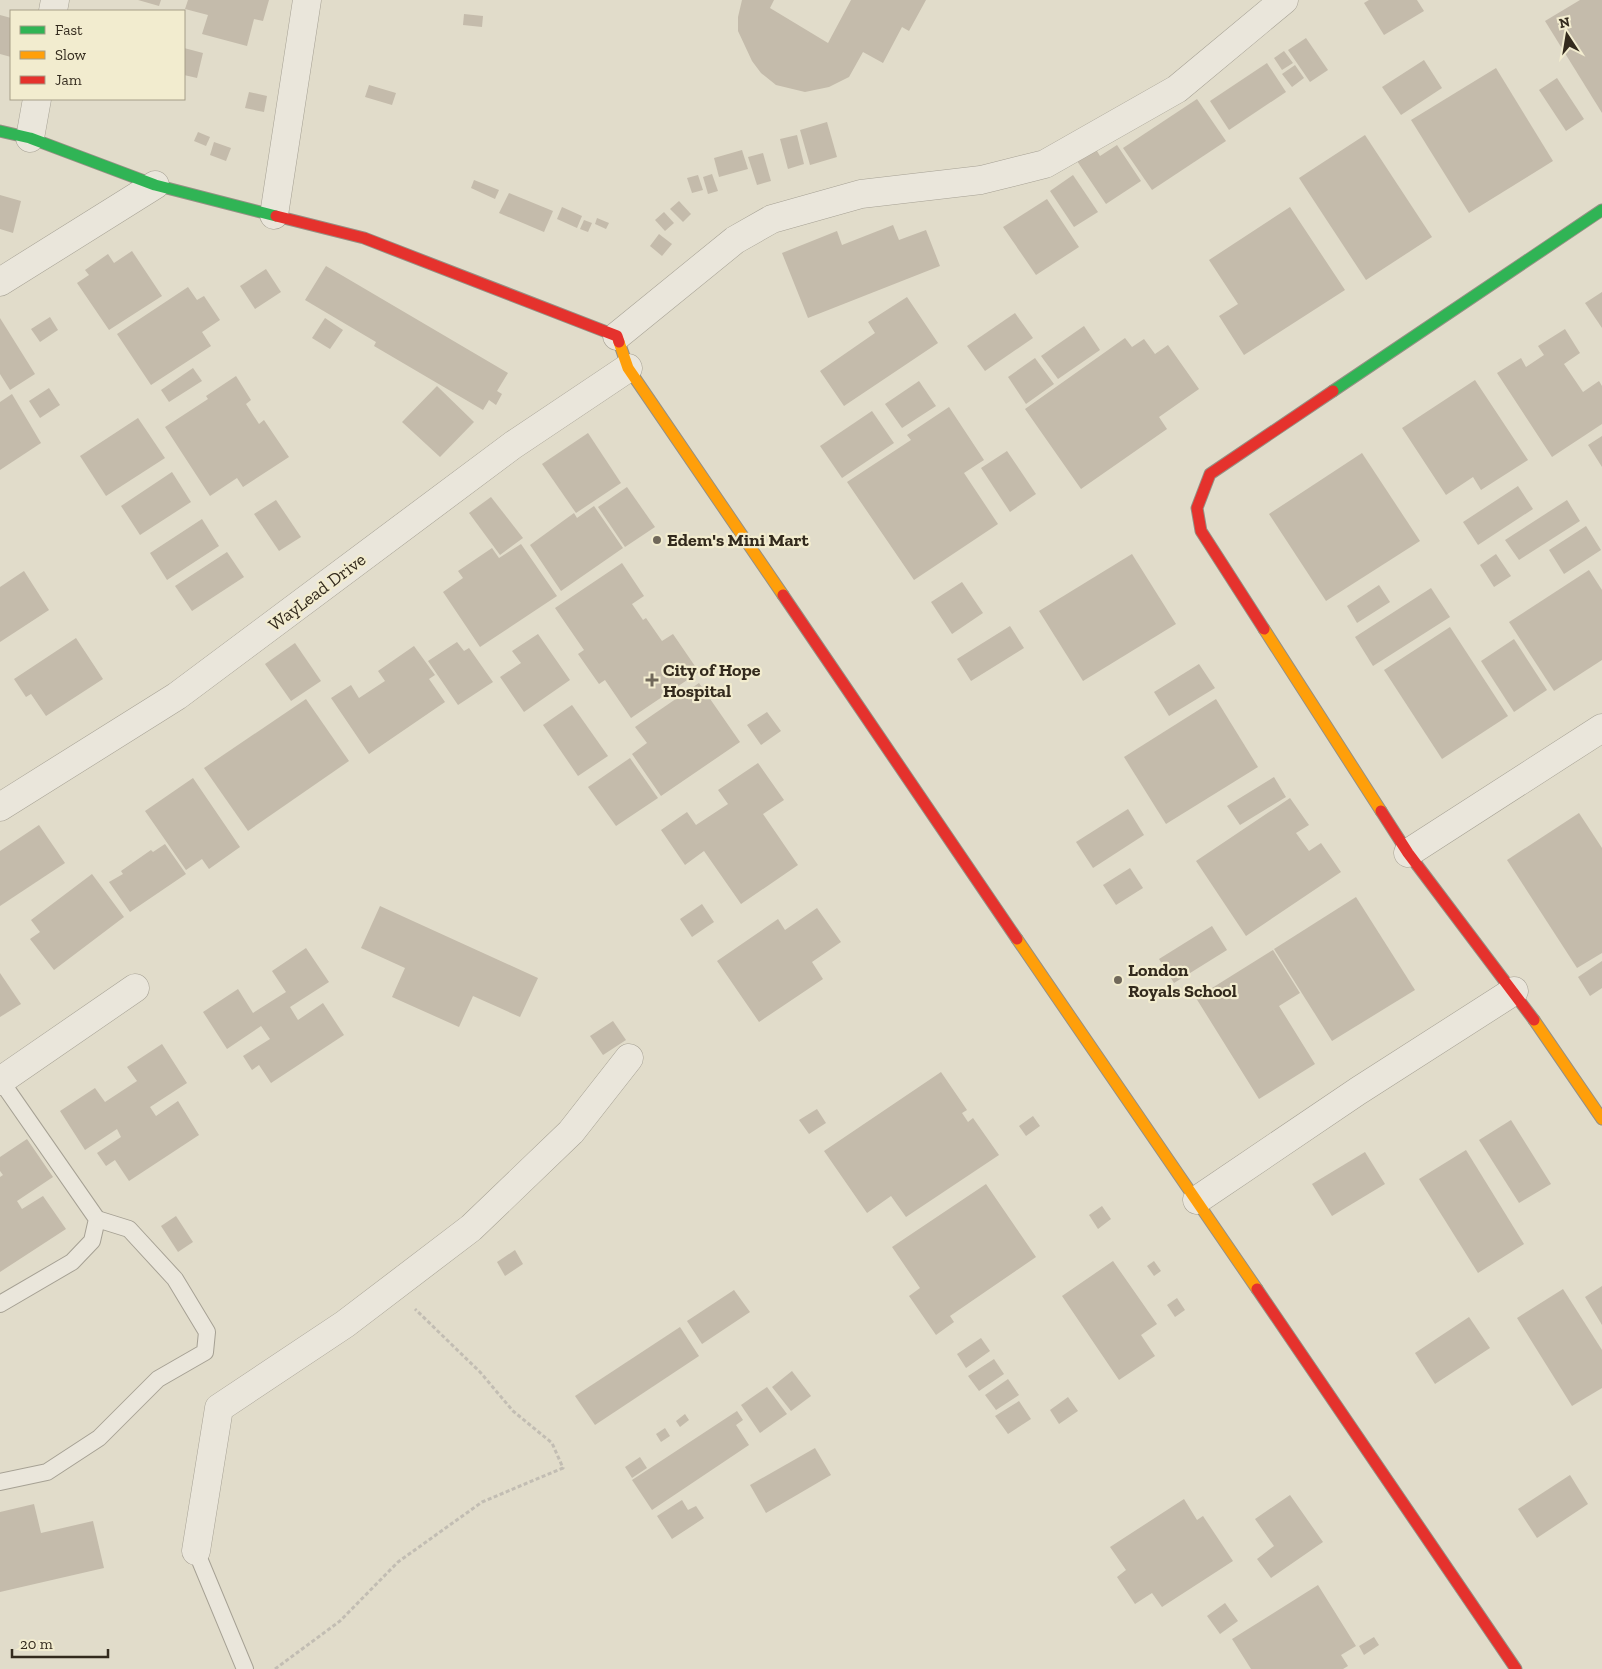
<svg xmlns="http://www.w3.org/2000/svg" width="1602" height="1669" font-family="'Zilla Slab',serif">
  <rect width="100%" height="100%" fill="#e1dcca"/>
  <!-- building -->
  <g fill="#c4bbab">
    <polygon points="138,0 161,0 159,6"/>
    <polygon points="188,0 269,0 263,21 254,19 247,46 202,34 208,15 185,9"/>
    <polygon points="742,0 774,0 770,8 828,43 851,0 926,0 909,31 902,27 883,63 863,52 849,77 829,87 805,92 776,85 761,73 752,61 738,31 738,17"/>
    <polygon points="1369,0 1417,0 1424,11 1384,35 1364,3"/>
    <polygon points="1580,0 1602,0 1602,113 1545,21"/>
    <polygon points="464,14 483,16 482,27 463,25"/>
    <polygon points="0,15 11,18 11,57 0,54"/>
    <polygon points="1306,38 1328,70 1310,82 1288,50"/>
    <polygon points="184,48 203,53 197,78 184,75"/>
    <polygon points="1284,51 1293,63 1282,70 1274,58"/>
    <polygon points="1424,60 1442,88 1401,115 1382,87"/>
    <polygon points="1267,63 1286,92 1229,130 1210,101"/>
    <polygon points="1295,65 1304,78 1292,87 1282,74"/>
    <polygon points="1496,68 1553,161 1469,213 1411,120"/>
    <polygon points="1557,78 1584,119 1566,131 1539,90"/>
    <polygon points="369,85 396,93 392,105 365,97"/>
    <polygon points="249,92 267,96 264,112 245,108"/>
    <polygon points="1197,99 1226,141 1152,190 1123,148"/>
    <polygon points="827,122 837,157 810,165 800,130"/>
    <polygon points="198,132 210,137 206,146 194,141"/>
    <polygon points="797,135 804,164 788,169 780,139"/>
    <polygon points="1365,135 1432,237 1366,280 1299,178"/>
    <polygon points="214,142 231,148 226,161 210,155"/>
    <polygon points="1117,145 1141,181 1106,204 1075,158 1094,146 1100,156"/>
    <polygon points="742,150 748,169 719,177 714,158"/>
    <polygon points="763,153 771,181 757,185 748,157"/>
    <polygon points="712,174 718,191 708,194 703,177"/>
    <polygon points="698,175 703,190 692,193 687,178"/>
    <polygon points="1073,175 1098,212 1074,227 1050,191"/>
    <polygon points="474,180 499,190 495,199 471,188"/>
    <polygon points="509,193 553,211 544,232 499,213"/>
    <polygon points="0,195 21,201 13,233 0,229"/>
    <polygon points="1047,199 1079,247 1036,275 1003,227"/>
    <polygon points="679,201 691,214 683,222 670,209"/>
    <polygon points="562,207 582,216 577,228 557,219"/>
    <polygon points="1290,207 1345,290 1244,355 1219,316 1238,304 1209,260"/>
    <polygon points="664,212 674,223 665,231 655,220"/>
    <polygon points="597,218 609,223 606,229 595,224"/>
    <polygon points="584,220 592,223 588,232 580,229"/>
    <polygon points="893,225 899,240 926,230 940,266 808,318 782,253 837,231 842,245"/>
    <polygon points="659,234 672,244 662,256 650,246"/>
    <polygon points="132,251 162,296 109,330 77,283 89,275 85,270 108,254 114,263"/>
    <polygon points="326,266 508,373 497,391 502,394 496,405 489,400 483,410 374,346 376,342 305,300"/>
    <polygon points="266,269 281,292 255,309 240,286"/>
    <polygon points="188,287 197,300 204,296 220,320 202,332 211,346 151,385 117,334"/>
    <polygon points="1602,292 1602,328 1585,303"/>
    <polygon points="907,297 938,343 844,406 820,371 875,333 868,322"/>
    <polygon points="1015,313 1033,338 985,371 967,346"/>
    <polygon points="50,317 58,330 40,342 31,329"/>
    <polygon points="0,318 35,374 10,390 0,374"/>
    <polygon points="325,318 343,330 330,349 312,338"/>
    <polygon points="1084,326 1100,350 1058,379 1041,356"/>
    <polygon points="1565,329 1580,353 1564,364 1583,392 1599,381 1602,386 1602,424 1552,457 1497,373 1521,358 1526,367 1544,355 1538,346"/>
    <polygon points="1125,338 1132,347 1144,339 1155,354 1168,345 1199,389 1159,417 1167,429 1081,489 1025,409"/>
    <polygon points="1035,358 1054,384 1026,404 1008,377"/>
    <polygon points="193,368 202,381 169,402 161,390"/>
    <polygon points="236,376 251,400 246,404 259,424 264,420 289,457 243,487 237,478 210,496 165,427 208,399 206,396"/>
    <polygon points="1475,380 1528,460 1481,490 1473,477 1446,495 1402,428"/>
    <polygon points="919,381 936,406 902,428 885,404"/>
    <polygon points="437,386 474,422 440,457 402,422"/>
    <polygon points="49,388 60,405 40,418 29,401"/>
    <polygon points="12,394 41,443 0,470 0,402"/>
    <polygon points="949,407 984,460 964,473 998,524 914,580 847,482 911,440 907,435"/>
    <polygon points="872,411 894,443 842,478 820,446"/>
    <polygon points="138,418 165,458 106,496 80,456"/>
    <polygon points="588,433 621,483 576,513 542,464"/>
    <polygon points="1602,436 1602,467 1588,445"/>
    <polygon points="1007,451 1036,494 1010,512 981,468"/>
    <polygon points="1362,453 1420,541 1326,601 1269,514"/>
    <polygon points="172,472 191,502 140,535 121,506"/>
    <polygon points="1518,486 1533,509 1478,545 1463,522"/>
    <polygon points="627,487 655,527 625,547 598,507"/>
    <polygon points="491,497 523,538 500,555 469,513"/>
    <polygon points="276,500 301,537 279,551 254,514"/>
    <polygon points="1567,500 1580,521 1519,560 1505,540"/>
    <polygon points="594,506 623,548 561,591 530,545 574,513 577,518"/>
    <polygon points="202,519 219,546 167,580 150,553"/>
    <polygon points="1586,526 1601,550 1564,574 1549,550"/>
    <polygon points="521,544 557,596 480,647 443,592 463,578 458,571 492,548 499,558"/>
    <polygon points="227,552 244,577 192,611 175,586"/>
    <polygon points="1132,554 1176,624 1083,681 1039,611"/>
    <polygon points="1496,554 1511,576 1494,587 1480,565"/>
    <polygon points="622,563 644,596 632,604 643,620 646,618 662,641 673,634 699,672 631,718 605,680 599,684 578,654 584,650 555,608"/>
    <polygon points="1589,570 1602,590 1602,660 1554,691 1509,622"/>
    <polygon points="24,571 49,610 0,642 0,587"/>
    <polygon points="962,582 983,613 952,634 931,602"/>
    <polygon points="1379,585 1390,602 1357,623 1347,606"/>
    <polygon points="1431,588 1450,617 1373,666 1355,637"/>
    <polygon points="1010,626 1024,648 971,681 957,659"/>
    <polygon points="1450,627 1508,716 1442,759 1384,670"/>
    <polygon points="538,634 570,680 524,712 500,677 521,663 512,651"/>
    <polygon points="76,638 103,679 46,716 31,694 26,697 14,679"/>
    <polygon points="1514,639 1547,690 1514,712 1481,661"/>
    <polygon points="457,642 464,651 469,648 493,682 458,705 428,661"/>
    <polygon points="295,643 321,681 291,701 265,664"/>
    <polygon points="414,646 435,675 429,679 445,702 369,754 331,698 351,685 359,698 385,681 378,671"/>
    <polygon points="1199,664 1215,688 1169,716 1154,692"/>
    <polygon points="699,683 740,742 661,796 632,754 647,743 635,727"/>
    <polygon points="306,699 349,761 248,831 204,768"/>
    <polygon points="1216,699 1258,767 1166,824 1124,757"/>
    <polygon points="572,705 608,756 578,776 543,725"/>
    <polygon points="767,712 781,731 761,745 747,725"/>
    <polygon points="630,758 658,798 616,826 588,787"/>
    <polygon points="758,763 784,800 763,814 798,865 741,904 704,851 685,865 661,830 687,812 696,825 728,804 718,790"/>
    <polygon points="1274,777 1286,797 1240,825 1227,806"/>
    <polygon points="193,778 240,847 209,869 202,859 186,870 145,811"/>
    <polygon points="1290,798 1309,825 1296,833 1309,851 1321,843 1341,872 1246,936 1196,861"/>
    <polygon points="1128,809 1144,835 1093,868 1076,842"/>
    <polygon points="1579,813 1602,848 1602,953 1577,968 1507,860"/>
    <polygon points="39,825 65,863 0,906 0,851"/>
    <polygon points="165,844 186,874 130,912 109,882 123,874 121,871 151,850 153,852"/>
    <polygon points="1130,868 1143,888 1116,905 1103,885"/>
    <polygon points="92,874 124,917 54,970 30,939 40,932 31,920"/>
    <polygon points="1356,897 1415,990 1332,1041 1274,949"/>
    <polygon points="702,904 714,922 692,937 680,919"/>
    <polygon points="380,906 538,978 520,1017 473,996 459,1027 392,997 405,968 361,948"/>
    <polygon points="817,908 841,942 812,962 823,979 759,1022 717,961 778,919 785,930"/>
    <polygon points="1212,926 1227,950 1174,983 1159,959"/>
    <polygon points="306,948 329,982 290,1007 298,1020 323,1003 344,1035 271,1083 259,1065 252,1070 243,1056 270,1039 261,1026 227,1049 203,1012 238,989 253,1013 286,992 272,971"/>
    <polygon points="1273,950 1300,993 1279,1006 1315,1064 1259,1099 1196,998"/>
    <polygon points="1602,961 1602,988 1590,996 1578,977"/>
    <polygon points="0,973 21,1004 0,1017"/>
    <polygon points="613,1021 626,1040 603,1055 590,1036"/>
    <polygon points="162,1044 187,1083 150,1107 156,1116 178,1101 199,1135 129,1181 115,1160 106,1166 97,1153 121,1137 117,1129 85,1150 60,1111 95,1088 105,1102 137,1081 127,1067"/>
    <polygon points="941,1072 967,1110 962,1113 968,1122 973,1118 999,1155 906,1217 891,1196 867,1213 824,1151"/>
    <polygon points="817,1109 826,1123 809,1134 799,1120"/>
    <polygon points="1033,1116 1040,1126 1026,1136 1019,1126"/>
    <polygon points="1511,1120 1551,1184 1519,1203 1479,1140"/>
    <polygon points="27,1139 53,1177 17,1201 22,1209 43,1196 66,1229 0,1272 0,1177 3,1175 0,1171 0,1157"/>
    <polygon points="1466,1150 1524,1244 1478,1273 1419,1179"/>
    <polygon points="1365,1152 1385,1184 1332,1216 1312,1184"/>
    <polygon points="986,1184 1036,1257 950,1316 954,1322 936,1335 909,1296 920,1288 892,1247"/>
    <polygon points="1102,1206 1111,1219 1098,1229 1089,1215"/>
    <polygon points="176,1216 193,1242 178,1252 161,1226"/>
    <polygon points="515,1250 523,1264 505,1276 497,1262"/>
    <polygon points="1113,1261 1157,1324 1141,1335 1155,1356 1119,1380 1062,1296"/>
    <polygon points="1154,1261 1161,1271 1154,1276 1147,1266"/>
    <polygon points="1602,1286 1602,1325 1585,1297"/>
    <polygon points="1563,1289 1602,1350 1602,1388 1572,1406 1517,1318"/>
    <polygon points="734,1290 750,1312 702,1344 687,1321"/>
    <polygon points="1177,1298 1185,1310 1175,1317 1167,1305"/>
    <polygon points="1469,1317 1490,1348 1435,1384 1415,1353"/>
    <polygon points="680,1327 699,1356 595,1425 575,1396"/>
    <polygon points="981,1338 990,1351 966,1368 957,1354"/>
    <polygon points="994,1359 1004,1374 979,1391 968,1376"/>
    <polygon points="792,1371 811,1396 791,1411 772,1387"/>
    <polygon points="1008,1379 1019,1395 996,1410 985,1395"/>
    <polygon points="767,1387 787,1414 760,1433 741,1405"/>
    <polygon points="1068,1397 1078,1411 1059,1424 1050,1410"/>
    <polygon points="1019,1401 1031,1419 1008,1434 995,1416"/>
    <polygon points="737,1411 743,1420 736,1425 749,1445 652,1510 632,1480"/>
    <polygon points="685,1414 689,1420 680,1427 676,1421"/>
    <polygon points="665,1428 670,1436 661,1442 656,1434"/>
    <polygon points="815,1448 831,1475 766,1513 750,1485"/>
    <polygon points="640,1457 647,1468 632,1478 625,1467"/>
    <polygon points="1570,1475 1588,1504 1537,1538 1518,1509"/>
    <polygon points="1290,1495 1323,1542 1271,1578 1257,1559 1274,1546 1255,1519"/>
    <polygon points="1184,1499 1197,1520 1203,1516 1233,1561 1162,1607 1152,1593 1135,1604 1117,1577 1126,1570 1110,1547"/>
    <polygon points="682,1500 688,1510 696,1506 704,1518 672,1539 657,1516"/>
    <polygon points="34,1504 41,1533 93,1521 104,1568 0,1592 0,1512"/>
    <polygon points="1318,1585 1356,1646 1341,1655 1348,1666 1343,1669 1251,1669 1232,1639"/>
    <polygon points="1225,1603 1238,1621 1220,1634 1207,1616"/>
    <polygon points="1374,1637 1379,1645 1364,1655 1359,1646"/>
  </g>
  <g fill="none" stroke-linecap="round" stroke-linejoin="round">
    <!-- lane casing -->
    <g stroke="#a6a194" stroke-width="18">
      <g id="lane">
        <polyline points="0,1304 72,1262 92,1241 97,1219 1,1081"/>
        <polyline points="0,1482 47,1472 99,1438 158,1379 205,1352 207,1332 175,1279 129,1229 97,1219"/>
        <polyline points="196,1551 245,1669"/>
      </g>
    </g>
    <!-- street casing -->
    <g stroke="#a6a194" stroke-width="29">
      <g id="street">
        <polyline points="53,11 55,0"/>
        <polyline points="30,138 37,99"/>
        <polyline points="274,215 307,0"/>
        <polyline points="0,282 155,185"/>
        <polyline points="617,336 735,240 772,219 861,194 981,180 1045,164 1177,89 1284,0"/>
        <polyline points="0,807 177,696 513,445 628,368"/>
        <polyline points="1408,853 1602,728"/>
        <polyline points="0,1081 135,988"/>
        <polyline points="1197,1200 1358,1091 1514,991"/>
        <polyline points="196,1551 219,1408 345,1324 471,1228 571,1132 629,1058"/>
      </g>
    </g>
    <!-- fast casing -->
    <g stroke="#959084" stroke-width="13">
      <g id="fast">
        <polyline points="0,131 30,138 155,185 276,216"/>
        <polyline points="1333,391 1602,210"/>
      </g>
    </g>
    <!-- slow casing -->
    <g stroke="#959084" stroke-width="13">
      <g id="slow">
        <polyline points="619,342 628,368 783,595"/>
        <polyline points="1264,629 1381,811"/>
        <polyline points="1017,939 1257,1289"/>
        <polyline points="1534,1020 1602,1119"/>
      </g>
    </g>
    <!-- jam casing -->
    <g stroke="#959084" stroke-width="13">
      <g id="jam">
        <polyline points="276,216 364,238 617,336 619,342"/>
        <polyline points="783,595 1017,939"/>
        <polyline points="1264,629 1201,531 1197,508 1210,474 1333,391"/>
        <polyline points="1381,811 1408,853 1534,1020"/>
        <polyline points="1257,1289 1516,1669"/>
      </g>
    </g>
    <!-- path -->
    <polyline stroke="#c2bdb3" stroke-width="3" stroke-dasharray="4 2.5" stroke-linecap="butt" points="275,1669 340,1621 398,1562 482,1502 563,1468 552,1443 513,1411 480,1372 415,1309"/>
    <!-- lane -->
    <use href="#lane" stroke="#eae6db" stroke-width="16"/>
    <!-- street -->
    <use href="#street" stroke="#eae6db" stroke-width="28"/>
    <!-- fast -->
    <use href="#fast" stroke="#30b455" stroke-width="11"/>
    <!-- slow -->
    <use href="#slow" stroke="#ff9f0a" stroke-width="11"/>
    <!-- jam -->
    <use href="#jam" stroke="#e5322d" stroke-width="11"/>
  </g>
  <!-- markers -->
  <g fill="#70685a" stroke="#f2eccf" stroke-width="2">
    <circle cx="657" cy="540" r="5"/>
    <path d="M649.5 672.5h5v5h5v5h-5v5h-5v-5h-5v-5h5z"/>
    <circle cx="1118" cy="980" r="5"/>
  </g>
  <g text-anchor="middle" stroke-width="4.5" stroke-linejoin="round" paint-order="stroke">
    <!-- poi labels -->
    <g font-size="18" font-weight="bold" fill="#332a1d" stroke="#f2eccf" text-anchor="start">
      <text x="667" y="546">Edem's Mini Mart</text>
      <text x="663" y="676">City of Hope<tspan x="663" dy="21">Hospital</tspan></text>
      <text x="1128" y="976">London<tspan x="1128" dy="21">Royals School</tspan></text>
    </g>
    <!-- street labels -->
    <g font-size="18" fill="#332a1d" stroke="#f2eccf">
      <text transform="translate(317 592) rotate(-37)" y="6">WayLead Drive</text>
    </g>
  </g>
  <!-- legend -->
  <rect x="10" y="10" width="175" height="90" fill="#f2eccf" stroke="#a69e88"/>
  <rect x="20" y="26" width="25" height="8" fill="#30b455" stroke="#a69e88"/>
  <text x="55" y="35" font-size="15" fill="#332a1d">Fast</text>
  <rect x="20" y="51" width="25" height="8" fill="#ff9f0a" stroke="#a69e88"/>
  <text x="55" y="60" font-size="15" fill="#332a1d">Slow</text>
  <rect x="20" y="76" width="25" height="8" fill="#e5322d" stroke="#a69e88"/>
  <text x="55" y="85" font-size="15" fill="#332a1d">Jam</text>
  <!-- north arrow -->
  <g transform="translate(1567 35) rotate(348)" stroke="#f2eccf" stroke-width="4" paint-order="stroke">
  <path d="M0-4L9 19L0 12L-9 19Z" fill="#332a1d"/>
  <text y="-8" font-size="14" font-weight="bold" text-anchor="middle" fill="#332a1d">N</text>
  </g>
  <!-- scale -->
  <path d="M12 1649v8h96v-8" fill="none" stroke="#332a1d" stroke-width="2.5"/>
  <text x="20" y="1649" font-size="15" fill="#332a1d" stroke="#f2eccf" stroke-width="4" paint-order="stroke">20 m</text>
</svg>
